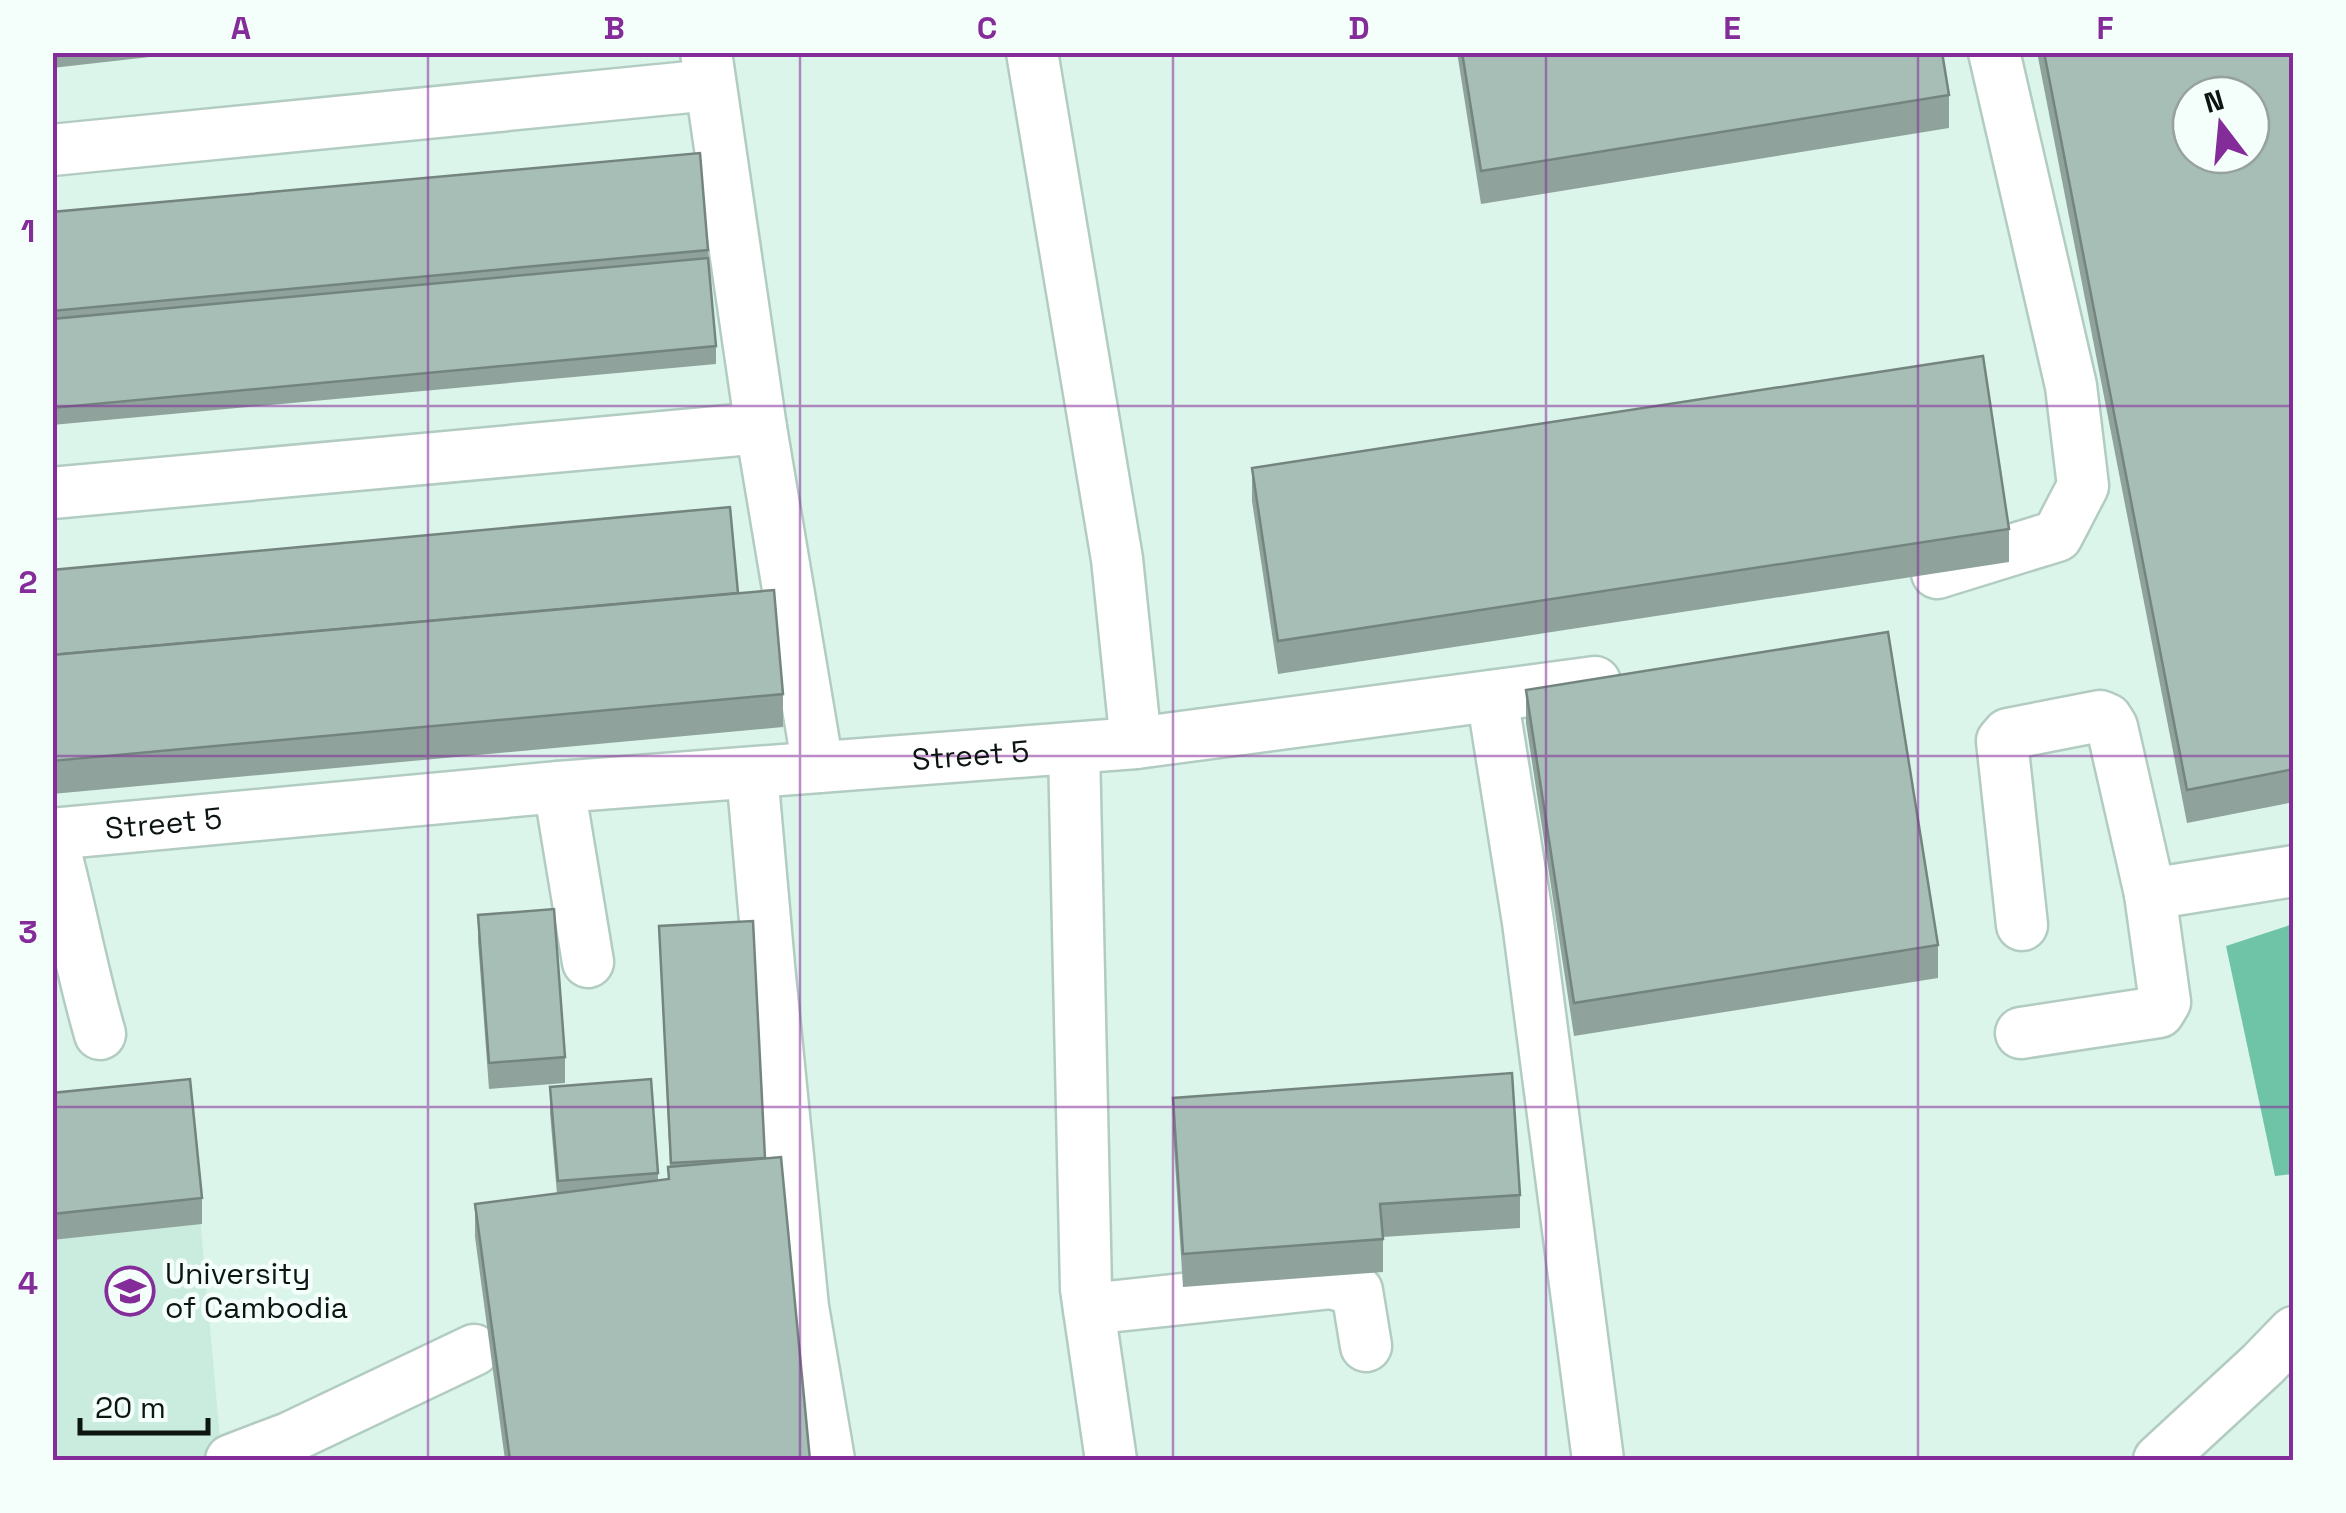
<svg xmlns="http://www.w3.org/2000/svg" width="2346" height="1513" font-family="'Space Grotesk',sans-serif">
  <rect width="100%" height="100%" fill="#dbf5ea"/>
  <!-- built -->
  <polygon fill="#c9ecde" points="190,1107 222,1460 53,1460 52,1121"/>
  <!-- water -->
  <polygon fill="#6fc4a7" points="2293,924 2293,1174 2275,1176 2226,946"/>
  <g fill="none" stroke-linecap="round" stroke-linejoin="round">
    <!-- minor casing -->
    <g stroke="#b3ccc2" stroke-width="55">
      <g id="minor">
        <polyline points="706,52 761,428 818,767"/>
        <polyline points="1032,52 1117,559 1136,743"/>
        <polyline points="52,150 710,85"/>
        <polyline points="52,493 761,428"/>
        <polyline points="1937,573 2057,536 2083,486 2071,386 1994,52"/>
        <polyline points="1492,696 1528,922 1598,1460"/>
        <polyline points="1074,749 1086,1289 1111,1460"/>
        <polyline points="752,773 769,966 803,1307 829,1460"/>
        <polyline points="559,787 588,962"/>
        <path id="s1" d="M 52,834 L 559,787 L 1136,743 L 1595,682"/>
        <path d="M 52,839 C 70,904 81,969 100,1034"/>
        <polyline points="2150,894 2294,871"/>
        <polyline points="2021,1033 2159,1012 2165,1002 2150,894 2112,727 2107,719 2100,716 2008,734 2002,741 2022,925"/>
        <polyline points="1089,1309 1332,1283 1357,1291 1366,1346"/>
        <polyline points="231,1460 289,1438 474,1350"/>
        <polyline points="2159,1460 2263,1364 2294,1332"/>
      </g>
    </g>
    <!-- minor -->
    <use href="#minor" stroke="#fff" stroke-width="50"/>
  </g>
  <!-- wall -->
  <g fill="#8fa39c">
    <polygon points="52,52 194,52 52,68"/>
    <polygon points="1457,52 1942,52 1949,95 1949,128 1481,204"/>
    <polygon points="2037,52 2294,52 2294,802 2187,823"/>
    <polygon points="700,153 716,346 716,364 52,425 52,212"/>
    <polygon points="1252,468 2009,529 2009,562 1278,674 1252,501"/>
    <polygon points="52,570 738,593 783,694 783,727 52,794"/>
    <polygon points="1526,690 1938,945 1938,978 1574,1036 1526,723"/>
    <polygon points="478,915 565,1057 565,1083 489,1089 478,941"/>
    <polygon points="659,926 765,1159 810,1460 505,1460 475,1237 475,1204 557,1194 550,1113 550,1087 658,1173 658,1181 668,1179 668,1167 670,1166"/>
    <polygon points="52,1093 202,1198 202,1224 52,1240"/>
    <polygon points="1173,1098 1520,1195 1520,1228 1383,1237 1383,1272 1183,1287 1173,1131"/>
  </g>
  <!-- building -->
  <g fill="#a6beb5" stroke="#74857f" stroke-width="2.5" fill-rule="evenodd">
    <polygon points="1462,52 1942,52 1949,95 1481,171"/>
    <path d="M 2044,52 L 2294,52 L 2294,769 L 2187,790 ZM 2191,95 L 2251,95 L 2251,155 L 2191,155 Z"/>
    <polygon points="700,153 708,250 52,311 52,212"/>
    <polygon points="708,258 716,346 52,408 52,319"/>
    <polygon points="1983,356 2009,529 1278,641 1252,468"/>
    <polygon points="730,507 738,593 52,655 52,570"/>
    <polygon points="774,590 783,694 52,761 52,655"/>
    <polygon points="1888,632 1938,945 1574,1003 1526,690"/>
    <polygon points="554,909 565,1057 489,1063 478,915"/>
    <polygon points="753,921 765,1158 671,1163 659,926"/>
    <polygon points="1512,1073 1520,1195 1380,1204 1383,1239 1183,1254 1173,1098"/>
    <polygon points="190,1079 202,1198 52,1214 52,1093"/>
    <polygon points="651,1079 658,1173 558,1181 550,1087"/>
    <polygon points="781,1157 810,1460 510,1460 475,1204 669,1179 668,1167"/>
  </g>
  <!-- grid -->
  <path fill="none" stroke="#842c99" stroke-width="2.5" stroke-opacity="0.55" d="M 428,52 L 428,1460M 800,52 L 800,1460M 1173,52 L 1173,1460M 1546,52 L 1546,1460M 1918,52 L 1918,1460M 52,406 L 2294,406M 52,756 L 2294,756M 52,1107 L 2294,1107"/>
  <!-- icons -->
  <defs>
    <g id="university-ring" transform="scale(2.5)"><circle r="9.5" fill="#f4fefa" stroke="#842c99" stroke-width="1.5"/><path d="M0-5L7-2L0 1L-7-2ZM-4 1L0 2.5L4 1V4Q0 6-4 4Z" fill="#842c99"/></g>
  </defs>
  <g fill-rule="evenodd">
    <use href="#university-ring" x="130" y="1291"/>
  </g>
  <g text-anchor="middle" stroke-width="9" stroke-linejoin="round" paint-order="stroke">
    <!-- street labels -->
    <g font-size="30" fill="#0c1512" stroke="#f4fefa">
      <text dy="10" stroke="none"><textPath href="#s1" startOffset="922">Street 5</textPath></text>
      <text dy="10" stroke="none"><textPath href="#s1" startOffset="112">Street 5</textPath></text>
    </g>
    <!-- poi labels -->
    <g font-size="30" fill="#0c1512" stroke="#f4fefa" text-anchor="start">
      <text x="165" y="1284">University<tspan x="165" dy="34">of Cambodia</tspan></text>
    </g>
  </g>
  <!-- border -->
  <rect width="2346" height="1513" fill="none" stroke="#f4fefa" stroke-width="110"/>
  <!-- north arrow -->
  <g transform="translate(2221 125) rotate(344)"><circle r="48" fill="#f4fefa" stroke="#97a19d" stroke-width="2.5"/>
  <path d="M0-8L18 38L0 25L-18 38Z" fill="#842c99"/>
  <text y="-15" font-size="28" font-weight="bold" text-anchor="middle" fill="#0c1512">N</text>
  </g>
  <!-- scale -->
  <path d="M80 1418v15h128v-15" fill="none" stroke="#0c1512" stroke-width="5"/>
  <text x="95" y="1418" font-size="30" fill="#0c1512" stroke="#f4fefa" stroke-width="8" paint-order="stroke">20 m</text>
  <rect x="55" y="55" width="2236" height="1403" fill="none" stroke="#842c99" stroke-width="4"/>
  <g font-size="32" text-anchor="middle" font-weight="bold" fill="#842c99">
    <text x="241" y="39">A</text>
    <text x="614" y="39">B</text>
    <text x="987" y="39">C</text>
    <text x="1359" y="39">D</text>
    <text x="1732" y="39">E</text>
    <text x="2105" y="39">F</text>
    <text x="28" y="242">1</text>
    <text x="28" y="593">2</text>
    <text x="28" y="943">3</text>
    <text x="28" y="1294">4</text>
  </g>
</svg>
